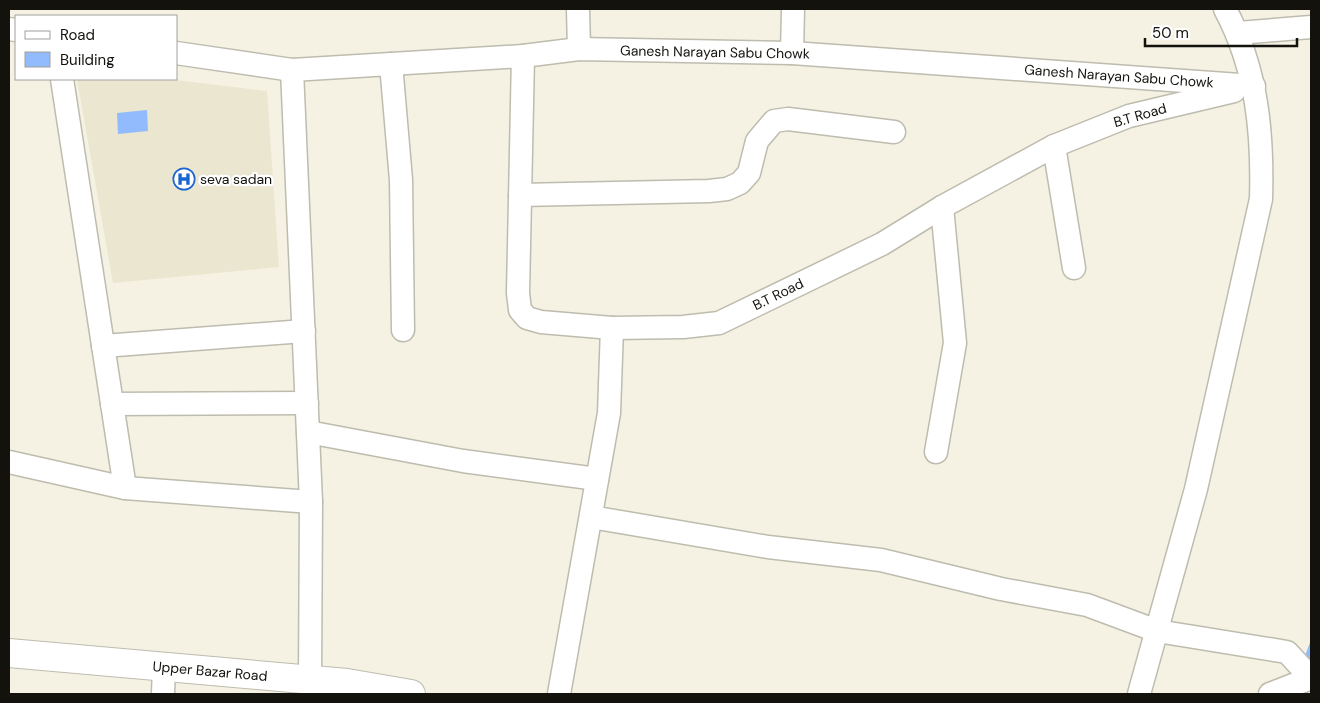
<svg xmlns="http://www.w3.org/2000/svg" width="1320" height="703" font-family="'DM Sans',sans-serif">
  <rect width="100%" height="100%" fill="#f5f2e4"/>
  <!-- built -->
  <polygon fill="#eae6d0" points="77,79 168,79 267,91 279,267 113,283"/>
  <!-- building -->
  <g fill="#91bbfc">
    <polygon points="147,110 148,131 118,134 117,113"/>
    <polygon points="1311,640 1311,659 1304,658"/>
  </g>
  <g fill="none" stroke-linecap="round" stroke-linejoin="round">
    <!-- minor casing -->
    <g stroke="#bebcae" stroke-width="25">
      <g id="minor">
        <polyline points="578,9 579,49"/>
        <polyline points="9,29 16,30"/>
        <polyline points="1238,33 1311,27"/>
        <polyline points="176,53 292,70 523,56 579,49 792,53 1254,86"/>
        <polyline points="792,53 793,9"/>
        <polyline points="523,56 518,293 520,310 527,318 541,322 612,328 683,327 719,323 882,244 942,207 1054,146 1129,116 1234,91"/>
        <polyline points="391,64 401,180 403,330"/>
        <polyline points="292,70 311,502 310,680"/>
        <polyline points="62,79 125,488"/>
        <polyline points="1054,146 1074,268"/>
        <polyline points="520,195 709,191 727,189 740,183 749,173 757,141 774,121 788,119 894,132"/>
        <polyline points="103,346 304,331"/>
        <polyline points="112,404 307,403"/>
        <polyline points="308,432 463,461 597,479"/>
        <polyline points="936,452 955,343 942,207"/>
        <polyline points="9,462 125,488 311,502"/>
        <polyline points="591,517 768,547 881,560 1001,589 1087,605 1157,631 1287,652 1311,678"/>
        <polyline points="163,694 164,666"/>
        <polyline points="559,694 609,413 612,328"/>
        <path d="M 1139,694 L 1196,489 L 1261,199 C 1263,132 1257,69 1225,9"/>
        <polyline points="1270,694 1311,678"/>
      </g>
    </g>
    <!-- tertiary casing -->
    <g stroke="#bebcae" stroke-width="30">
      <polyline id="tertiary" points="9,653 347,683 411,694"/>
    </g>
    <!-- minor -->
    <use href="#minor" stroke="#fff" stroke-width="22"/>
    <!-- tertiary -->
    <use href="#tertiary" stroke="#fff" stroke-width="28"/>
  </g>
  <!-- icons -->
  <defs>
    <g id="hospital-ring" transform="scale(1.125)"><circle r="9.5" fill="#fff" stroke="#1b65d0" stroke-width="1.5"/><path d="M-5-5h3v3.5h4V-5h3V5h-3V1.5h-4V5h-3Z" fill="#1b65d0"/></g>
  </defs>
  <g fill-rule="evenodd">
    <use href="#hospital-ring" x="184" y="179"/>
  </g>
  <g text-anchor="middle" stroke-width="4.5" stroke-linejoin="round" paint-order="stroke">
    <!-- street labels -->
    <g font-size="14" fill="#13120d" stroke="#fff">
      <text transform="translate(715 52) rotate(1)" y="5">Ganesh Narayan Sabu Chowk</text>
      <text transform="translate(1119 76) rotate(4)" y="5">Ganesh Narayan Sabu Chowk</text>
      <text transform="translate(1140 115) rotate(-16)" y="5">B.T Road</text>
      <text transform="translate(778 294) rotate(-26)" y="5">B.T Road</text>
      <text transform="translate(210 671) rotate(5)" y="5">Upper Bazar Road</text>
    </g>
    <!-- poi labels -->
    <g font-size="14" fill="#13120d" stroke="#fff" text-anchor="start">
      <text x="200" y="184">seva sadan</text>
    </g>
  </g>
  <!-- border -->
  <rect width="1320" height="703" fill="none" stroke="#13120d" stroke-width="20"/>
  <!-- legend -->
  <rect x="15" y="15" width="162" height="65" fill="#ffffff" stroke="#a1a09e"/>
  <rect x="25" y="31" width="25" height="8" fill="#ffffff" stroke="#a1a09e"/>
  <text x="60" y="40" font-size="15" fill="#13120d">Road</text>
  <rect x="25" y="52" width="25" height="15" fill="#91bbfc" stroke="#a1a09e"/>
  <text x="60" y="65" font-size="15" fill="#13120d">Building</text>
  <!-- scale -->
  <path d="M1145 38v8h152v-8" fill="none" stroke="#13120d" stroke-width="2.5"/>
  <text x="1152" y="38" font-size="15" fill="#13120d" stroke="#ffffff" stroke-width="4" paint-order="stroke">50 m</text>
</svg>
